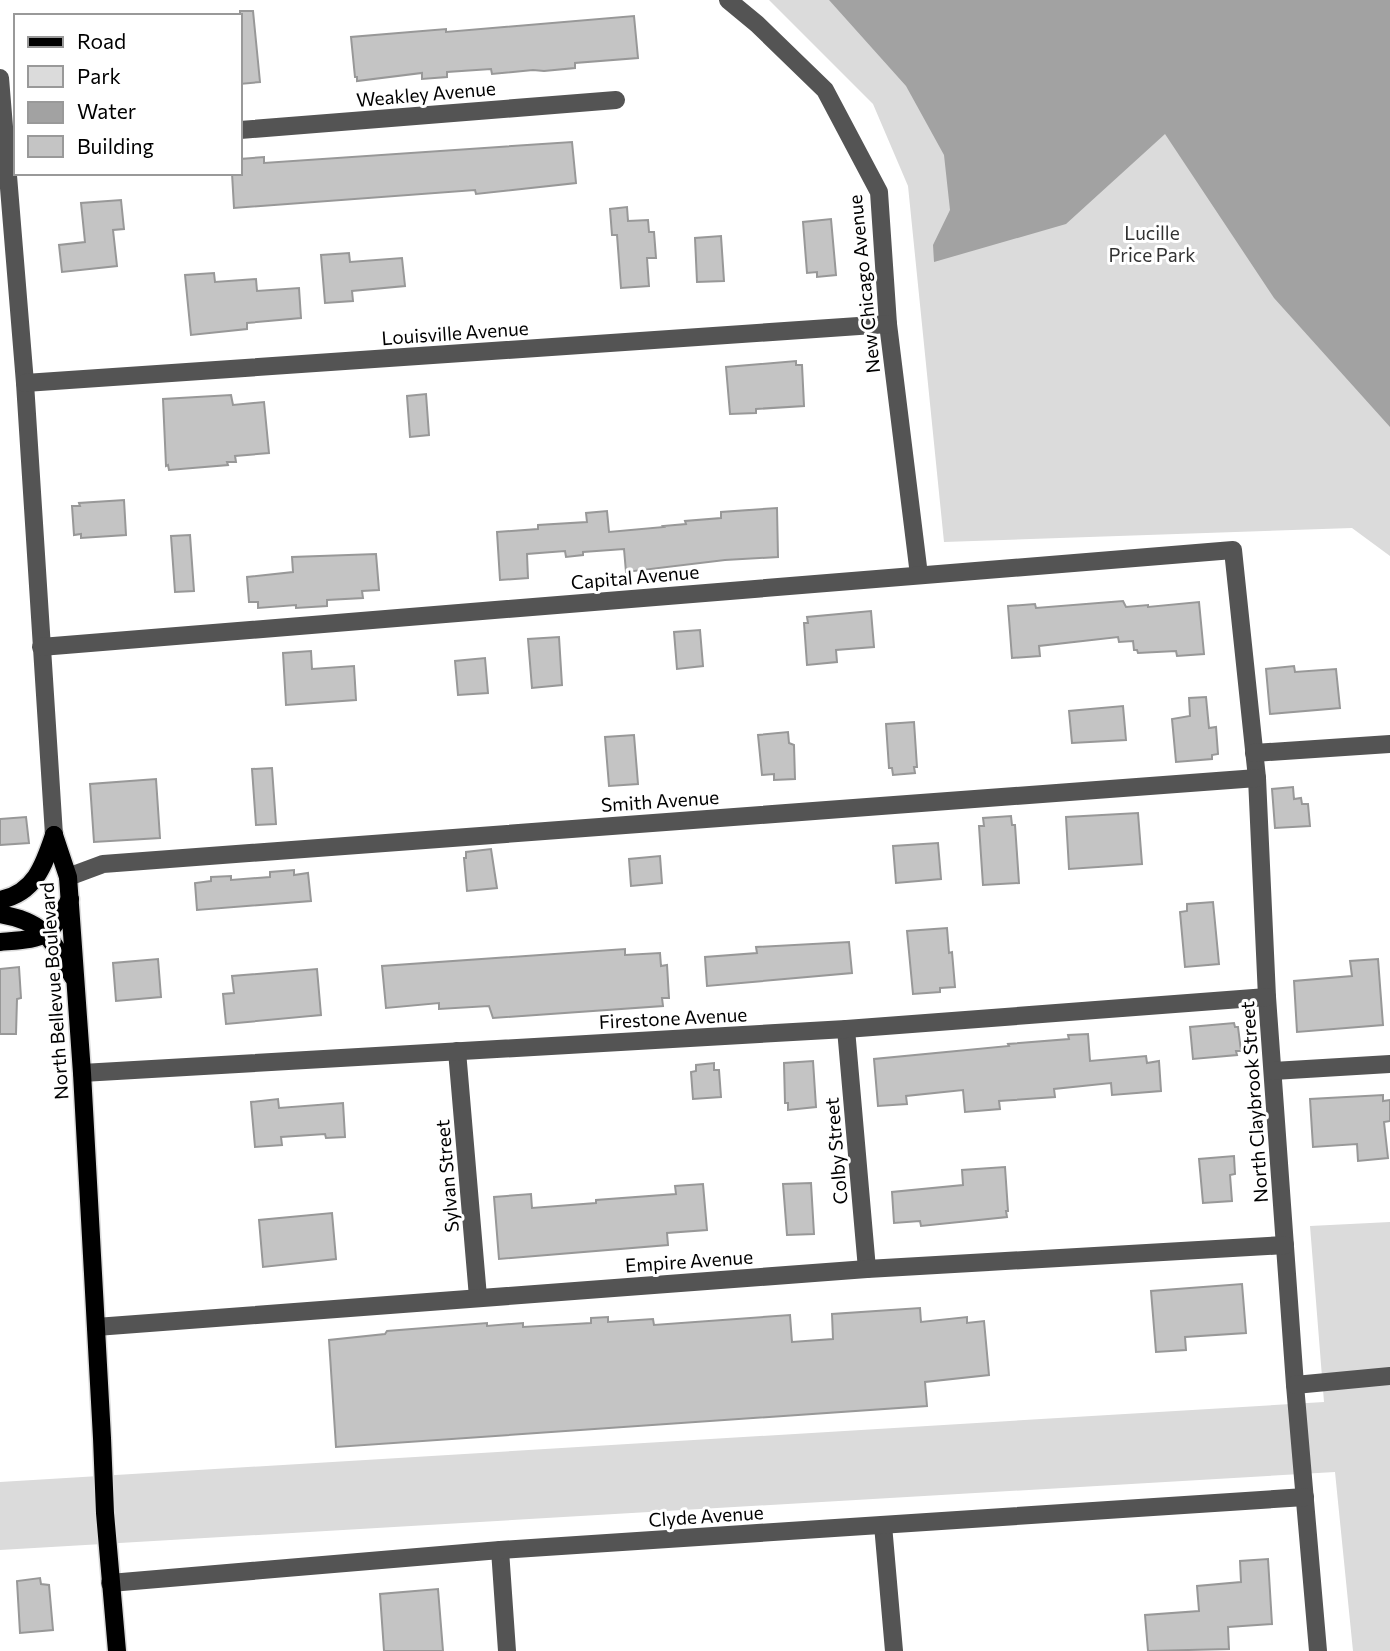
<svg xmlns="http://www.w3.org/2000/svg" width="1390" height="1651" font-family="Commissioner,sans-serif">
  <rect width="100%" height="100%" fill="#fff"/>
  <!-- green -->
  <g fill="#dbdbdb">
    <polygon points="769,0 1390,0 1390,556 1352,528 944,542 908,186 873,104"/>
    <polygon points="1390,1222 1390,1651 1353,1651 1335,1472 0,1550 0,1482 1324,1402 1310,1226"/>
  </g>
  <!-- water -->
  <polygon fill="#a2a2a2" points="829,0 1390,0 1390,427 1274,298 1165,134 1066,224 934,262 933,245 950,210 944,155 906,86"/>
  <!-- building -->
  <g fill="#c4c4c4" stroke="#989898" stroke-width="2">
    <polygon points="240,11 253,11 260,82 240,84"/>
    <polygon points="634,16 638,58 575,63 575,68 544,71 533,70 492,74 491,69 447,72 447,77 422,79 422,73 357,81 357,77 355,77 351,37 446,29 446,32"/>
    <polygon points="572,142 576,183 476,194 475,190 234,208 232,173 240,173 240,159 264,157 264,163"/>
    <polygon points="121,200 124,229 113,230 117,266 62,272 59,245 85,242 81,203"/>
    <polygon points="627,207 628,221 648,220 649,232 654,232 656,258 647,258 649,286 621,288 617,235 612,235 610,209"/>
    <polygon points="831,219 836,275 817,277 817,272 807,273 803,222"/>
    <polygon points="721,236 724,281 697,282 695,238"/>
    <polygon points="349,253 350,262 402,258 405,286 352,291 353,301 325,303 321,255"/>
    <polygon points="214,273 215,282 256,279 257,291 299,288 301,318 247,323 247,329 191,335 185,275"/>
    <polygon points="796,361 796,365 802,365 804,406 756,409 756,413 730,414 726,367"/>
    <polygon points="426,394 429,435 410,437 407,396"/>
    <polygon points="231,395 233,405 264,402 269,453 235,456 236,462 227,462 228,465 169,470 168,465 166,466 163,399"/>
    <polygon points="124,500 126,535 81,538 81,534 74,535 72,506 80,506 79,503"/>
    <polygon points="777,508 778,557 725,560 626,572 624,549 583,552 583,555 566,557 565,551 527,554 528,578 500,580 497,532 538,529 538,525 587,522 586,513 607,511 609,532 664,527 663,526 686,524 685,521 721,518 721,512"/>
    <polygon points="190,535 194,591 175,592 171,536"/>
    <polygon points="376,554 379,590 362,591 363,598 327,600 327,606 296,608 296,605 258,608 258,602 249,602 247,577 293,572 292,557"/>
    <polygon points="1123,601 1126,607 1148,605 1148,607 1199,602 1204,654 1177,656 1176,651 1138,653 1137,650 1134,650 1133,641 1119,642 1118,637 1039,646 1040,656 1012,658 1008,606 1035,604 1036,608"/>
    <polygon points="871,611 874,647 836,650 837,662 807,665 804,623 808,623 807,617"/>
    <polygon points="700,630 703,666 677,669 674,632"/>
    <polygon points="559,637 562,685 532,688 528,639"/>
    <polygon points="311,651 312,669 354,666 356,700 286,705 283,653"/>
    <polygon points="485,658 488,693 458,695 455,661"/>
    <polygon points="1294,666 1295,672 1336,669 1340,708 1270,714 1266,669"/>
    <polygon points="1206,697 1209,728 1216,727 1218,754 1212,755 1212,759 1176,762 1172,719 1190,716 1189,698"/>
    <polygon points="1123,706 1126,740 1072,743 1069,711"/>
    <polygon points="914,722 917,767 914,767 915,773 893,775 892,768 889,768 886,724"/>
    <polygon points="788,732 789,743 794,745 795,779 774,780 774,774 762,775 758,735"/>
    <polygon points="634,735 638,784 609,786 605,737"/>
    <polygon points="272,768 276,824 256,825 252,769"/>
    <polygon points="156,779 160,838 94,842 90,784"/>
    <polygon points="1293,787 1294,799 1301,798 1302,804 1308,804 1310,826 1275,828 1272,789"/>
    <polygon points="1138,813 1142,864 1069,869 1066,817"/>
    <polygon points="1011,816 1012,825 1015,825 1019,883 983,885 979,826 984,826 983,818"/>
    <polygon points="26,817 29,843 0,845 0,819"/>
    <polygon points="938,843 941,879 896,883 893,846"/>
    <polygon points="491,849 497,888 467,891 464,858 466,858 466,852"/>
    <polygon points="660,856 662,883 631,886 629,859"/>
    <polygon points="294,870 294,875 308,873 311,901 197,910 195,883 211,881 211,877 231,876 231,880 270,877 270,872"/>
    <polygon points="1213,902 1219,964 1185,967 1180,912 1187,911 1187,904"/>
    <polygon points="947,928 949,953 952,952 955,987 940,988 940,992 913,994 907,931"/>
    <polygon points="849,942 852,973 707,986 705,957 757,953 756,947"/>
    <polygon points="625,949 625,955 660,953 661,966 667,965 669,998 662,998 663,1006 493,1018 489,1006 439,1009 439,1003 386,1008 382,966"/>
    <polygon points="158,959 161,997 116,1001 113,963"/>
    <polygon points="1378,959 1383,1025 1297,1032 1294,981 1352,976 1350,961"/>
    <polygon points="19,967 21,998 17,999 16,1034 0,1034 0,969"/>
    <polygon points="317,969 321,1015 226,1024 223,994 234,993 232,976"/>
    <polygon points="1234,1023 1235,1027 1238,1027 1241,1051 1236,1051 1237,1055 1193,1059 1190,1027"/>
    <polygon points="1088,1034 1090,1061 1146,1056 1147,1063 1159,1061 1161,1091 1112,1095 1111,1083 1054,1089 1055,1097 999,1101 1000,1109 965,1112 963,1090 906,1096 907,1104 878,1106 874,1059 1009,1046 1008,1044 1069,1039 1068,1035"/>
    <polygon points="813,1061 816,1107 788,1110 788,1103 785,1103 784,1063"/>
    <polygon points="714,1063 714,1070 719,1070 721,1097 693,1099 691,1072 696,1071 696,1065"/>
    <polygon points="1383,1095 1383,1101 1390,1100 1390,1121 1384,1122 1388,1158 1358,1161 1357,1144 1313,1147 1310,1099"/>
    <polygon points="278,1099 279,1108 343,1103 345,1137 326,1138 325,1134 281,1137 282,1145 255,1147 251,1102"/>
    <polygon points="1234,1156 1235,1174 1230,1175 1232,1201 1203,1203 1199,1159"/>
    <polygon points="1005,1167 1008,1211 1006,1211 1007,1217 921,1226 920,1221 894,1223 892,1192 963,1185 962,1170"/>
    <polygon points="811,1183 814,1234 787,1235 783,1184"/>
    <polygon points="703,1184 707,1230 667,1233 668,1245 499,1259 494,1197 531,1194 532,1208 596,1203 596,1200 676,1194 675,1186"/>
    <polygon points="332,1213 336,1259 263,1267 259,1220"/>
    <polygon points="1242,1284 1246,1333 1185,1337 1186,1350 1156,1352 1151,1291"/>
    <polygon points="920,1308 921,1322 967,1317 967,1323 984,1321 989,1375 925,1382 927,1406 336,1447 329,1340 385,1334 387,1331 487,1323 487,1326 523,1323 523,1327 591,1323 591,1318 608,1317 608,1322 653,1319 654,1325 790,1315 792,1342 833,1339 832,1314"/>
    <polygon points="1268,1559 1272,1624 1228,1627 1229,1649 1148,1651 1145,1615 1199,1611 1197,1586 1241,1582 1240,1561"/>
    <polygon points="40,1578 41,1584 49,1585 53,1630 20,1633 17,1581"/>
    <polygon points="438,1589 443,1651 384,1651 380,1594"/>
  </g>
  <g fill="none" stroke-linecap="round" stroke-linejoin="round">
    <!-- major casing -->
    <g stroke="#dbdbdb" stroke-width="21">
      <g id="major">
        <polyline points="54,835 68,877 82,1073 102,1438 105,1513 117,1651"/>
        <path d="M 0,900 C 35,893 44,865 54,835"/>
        <path d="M 0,914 C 47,922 51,940 73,977"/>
        <path d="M 0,942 C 45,938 48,940 70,899"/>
      </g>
    </g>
    <!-- minor -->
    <g stroke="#545454" stroke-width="18">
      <polyline points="728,0 757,24 825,90 879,192 888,324 919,575"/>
      <polyline points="0,78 25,383 54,835"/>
      <polyline points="240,130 616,100"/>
      <polyline points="25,383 888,324"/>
      <polyline points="41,647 1233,550 1257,778 1267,997 1295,1385 1318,1651"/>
      <polyline points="1254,753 1390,744"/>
      <polyline points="68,877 103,864 1257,778"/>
      <polyline points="846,1029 867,1269"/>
      <polyline points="457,1051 478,1297"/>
      <polyline points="1273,1071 1390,1064"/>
      <polyline points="82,1073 846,1029 1267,997"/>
      <polyline points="96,1327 867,1269 1285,1245"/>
      <polyline points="1295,1385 1390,1376"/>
      <polyline points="883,1525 894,1651"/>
      <polyline points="500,1550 507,1651"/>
      <polyline points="110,1583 500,1550 1305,1497"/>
    </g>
    <!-- major -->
    <use href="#major" stroke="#000" stroke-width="18"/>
  </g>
  <g text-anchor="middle" stroke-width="6" stroke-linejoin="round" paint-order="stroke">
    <!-- street labels -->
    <g font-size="19" fill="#000" stroke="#fff">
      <text transform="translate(426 94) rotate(-5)" y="7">Weakley Avenue</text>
      <text transform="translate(864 284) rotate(-96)" y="7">New Chicago Avenue</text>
      <text transform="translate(455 333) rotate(-4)" y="7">Louisville Avenue</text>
      <text transform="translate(635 577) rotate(-5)" y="7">Capital Avenue</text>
      <text transform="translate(660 801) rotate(-4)" y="7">Smith Avenue</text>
      <text transform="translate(54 991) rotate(-94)" y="7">North Bellevue Boulevard</text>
      <text transform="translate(673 1018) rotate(-3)" y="7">Firestone Avenue</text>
      <text transform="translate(1254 1102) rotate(-94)" y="7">North Claybrook Street</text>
      <text transform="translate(836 1151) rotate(-95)" y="7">Colby Street</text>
      <text transform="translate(447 1176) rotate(-95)" y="7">Sylvan Street</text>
      <text transform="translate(689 1261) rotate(-4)" y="7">Empire Avenue</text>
      <text transform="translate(706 1516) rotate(-4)" y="7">Clyde Avenue</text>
    </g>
    <!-- park labels -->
    <g font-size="19" fill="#323232" stroke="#fff">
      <text x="1152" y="240">Lucille<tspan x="1152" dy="22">Price Park</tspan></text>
    </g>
  </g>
  <!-- legend -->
  <rect x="14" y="14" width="228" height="161" fill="#ffffff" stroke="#999999" stroke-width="2"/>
  <rect x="28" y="37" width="35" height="10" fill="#000000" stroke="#999999" stroke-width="2"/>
  <text x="77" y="49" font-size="21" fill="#000000">Road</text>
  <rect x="28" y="66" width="35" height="21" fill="#dbdbdb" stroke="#999999" stroke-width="2"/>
  <text x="77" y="84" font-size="21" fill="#000000">Park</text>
  <rect x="28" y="102" width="35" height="21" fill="#a2a2a2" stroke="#999999" stroke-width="2"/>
  <text x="77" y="119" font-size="21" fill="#000000">Water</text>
  <rect x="28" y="136" width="35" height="21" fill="#c4c4c4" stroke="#999999" stroke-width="2"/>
  <text x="77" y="154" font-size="21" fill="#000000">Building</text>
</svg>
